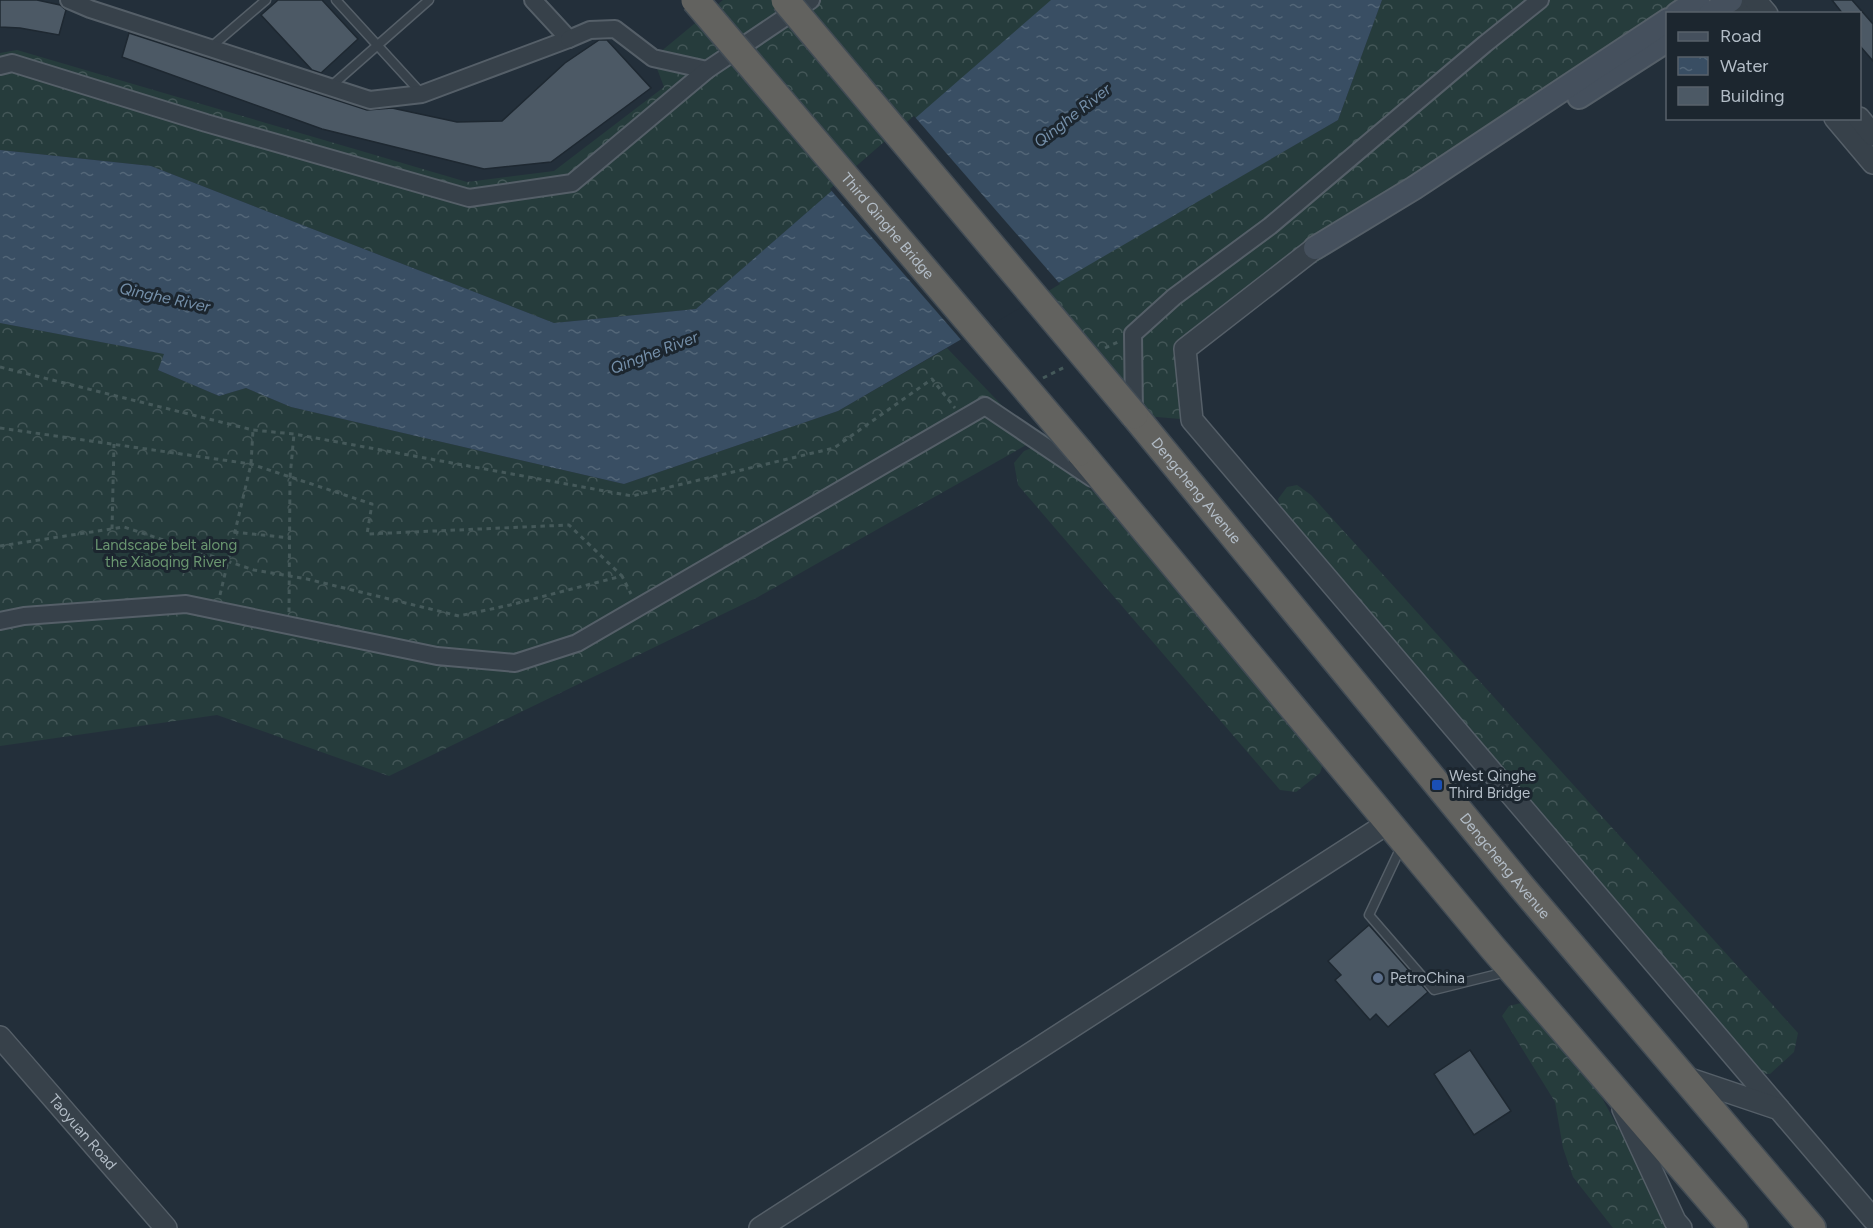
<svg xmlns="http://www.w3.org/2000/svg" width="1873" height="1228" font-family="Figtree,sans-serif">
  <defs>
    <pattern id="forest-crowns" width="20" height="18" patternUnits="userSpaceOnUse" patternTransform="scale(1.5)"><rect width="20" height="18" fill="#263c3c"/><path d="M2 6a3 3 0 1 1 6 0M12 15a3 3 0 1 1 6 0" fill="none" stroke="#435657"/></pattern>
    <pattern id="water-ripples" width="26" height="14" patternUnits="userSpaceOnUse" patternTransform="scale(1.5)"><rect width="26" height="14" fill="#394e63"/><path d="M2 4q2-2 4 0t4 0M15 11q2-2 4 0t4 0" fill="none" stroke="#536678"/></pattern>
  </defs>
  <rect width="100%" height="100%" fill="#232f3a"/>
  <!-- forest -->
  <g fill="url(#forest-crowns)">
    <polygon points="723,0 1053,0 696,309 554,323 151,166 0,150 0,53 17,50 467,182 554,171 664,87 653,58"/>
    <polygon points="1382,0 1716,0 1185,349 1192,420 1134,415 1034,296 1338,120"/>
    <polygon points="0,323 165,354 158,370 219,396 246,388 291,407 624,484 838,411 947,348 1035,440 758,597 389,776 217,715 0,746"/>
    <polygon points="1034,447 1062,464 1118,514 1324,761 1320,773 1296,792 1280,790 1018,485 1014,463 1024,451"/>
    <polygon points="1297,485 1311,495 1798,1033 1794,1052 1770,1074 1757,1073 1282,515 1278,499 1287,487"/>
    <polygon points="1525,1002 1595,1085 1667,1218 1675,1228 1613,1228 1573,1177 1563,1148 1555,1102 1502,1016 1509,1006"/>
  </g>
  <!-- water -->
  <polygon fill="url(#water-ripples)" points="1051,0 1382,0 1338,120 838,411 624,484 291,407 246,388 219,396 158,370 164,354 0,323 0,150 151,166 554,323 696,309"/>
  <!-- pier -->
  <polygon fill="#232f3a" points="914,116 1060,284 963,342 830,189"/>
  <!-- building -->
  <g fill="#4c5965" stroke="#1e2831" stroke-width="1.5">
    <polygon points="0,0 37,0 60,5 66,10 59,35 20,28 0,27"/>
    <polygon points="278,0 322,0 358,39 321,73 312,70 261,15"/>
    <polygon points="1832,0 1852,0 1873,24 1873,61 1860,46 1860,14 1843,14"/>
    <polygon points="129,33 367,110 392,108 457,122 502,121 565,63 599,40 607,40 651,88 551,162 484,169 322,129 122,57"/>
    <polygon points="1369,925 1428,992 1388,1027 1376,1014 1370,1020 1335,980 1341,975 1328,961"/>
    <polygon points="1470,1050 1511,1111 1474,1135 1434,1074"/>
  </g>
  <g fill="none" stroke-linecap="round" stroke-linejoin="round">
    <!-- service casing -->
    <g stroke="#555f68" stroke-width="11">
      <g id="service">
        <polyline points="336,0 422,94"/>
        <polyline points="211,47 266,0"/>
        <polyline points="330,87 429,0"/>
        <polyline points="1402,845 1369,915 1434,990 1506,972"/>
      </g>
    </g>
    <!-- minor casing -->
    <g stroke="#555f68" stroke-width="20">
      <g id="minor">
        <polyline points="69,0 90,9 370,100 422,94 569,39 533,0"/>
        <polyline points="569,39 590,30 615,29 653,58 707,70"/>
        <polyline points="0,66 12,63 206,123 469,198 572,183 707,70 811,0"/>
        <polyline points="1134,415 1133,334 1174,297 1270,226 1485,44 1540,0"/>
        <polyline points="0,621 24,616 186,604 437,656 515,663 577,643 985,406 1092,478"/>
      </g>
    </g>
    <!-- tertiary casing -->
    <g stroke="#555f68" stroke-width="24">
      <g id="tertiary">
        <polyline points="1732,0 1744,14"/>
        <polyline points="1755,0 1767,14"/>
        <polyline points="1835,118 1873,163"/>
        <polyline points="1859,118 1873,135"/>
        <polyline points="1315,248 1185,349 1192,420 1779,1109"/>
        <path id="s1" d="M 0,1037 L 166,1228"/>
        <polyline points="1681,1076 1779,1109 1873,1219"/>
        <polyline points="1623,1109 1675,1221 1681,1228"/>
        <polyline points="760,1228 1388,823"/>
      </g>
    </g>
    <!-- secondary casing -->
    <g stroke="#555f68" stroke-width="26">
      <g id="secondary">
        <polyline points="1677,14 1698,0"/>
        <polyline points="1710,14 1731,0"/>
        <polyline points="1579,97 1668,40"/>
        <polyline points="1315,248 1414,188 1668,20"/>
      </g>
    </g>
    <!-- trunk casing -->
    <g stroke="#424c55" stroke-width="30">
      <g id="trunk">
        <path id="s2" d="M 1134,415 L 1521,886 L 1812,1228"/>
        <polyline points="1080,452 1492,947 1734,1228"/>
      </g>
    </g>
    <!-- path -->
    <g stroke="#45595a" stroke-width="3" stroke-dasharray="4.5 4.5" stroke-linecap="butt">
      <polyline points="1105,348 1118,342"/>
      <polyline points="0,367 253,430 294,434 632,496 834,448 932,379 955,408"/>
      <polyline points="1043,378 1067,366"/>
      <polyline points="0,428 251,464 372,504 367,534 569,525 622,576"/>
      <polyline points="112,529 114,444"/>
      <polyline points="234,532 290,538"/>
      <polyline points="0,546 124,527 254,570 307,579 459,616 510,605 622,576 631,594"/>
      <polyline points="220,595 251,464 253,430"/>
      <polyline points="289,612 290,477 294,434"/>
    </g>
    <!-- service -->
    <use href="#service" stroke="#37414a" stroke-width="8"/>
    <!-- minor -->
    <use href="#minor" stroke="#37414a" stroke-width="16"/>
    <!-- tertiary -->
    <use href="#tertiary" stroke="#37414a" stroke-width="21"/>
    <!-- secondary -->
    <use href="#secondary" stroke="#45505d" stroke-width="22"/>
    <!-- trunk -->
    <use href="#trunk" stroke="#62625f" stroke-width="27"/>
    <!-- trunk-bridge casing -->
    <g stroke="#424c55" stroke-width="30" stroke-linecap="butt">
      <g id="trunk-bridge">
        <path id="s3" d="M 695,0 L 1080,452"/>
        <polyline points="785,0 1134,415"/>
      </g>
    </g>
    <!-- trunk-bridge -->
    <use href="#trunk-bridge" stroke="#62625f" stroke-width="27"/>
  </g>
  <!-- markers -->
  <rect fill="#1a4fb4" stroke="#1c262f" stroke-width="2" x="1431" y="779" width="12" height="12" rx="3"/>
  <circle fill="#5c6f8a" stroke="#1c262f" stroke-width="2" cx="1378" cy="978" r="6"/>
  <g text-anchor="middle" stroke-width="6" stroke-linejoin="round" paint-order="stroke">
    <!-- street labels -->
    <g font-size="15" fill="#b2bcc6" stroke="#1c262f">
      <text dy="5" stroke="none"><textPath href="#s3" startOffset="297">Third Qinghe Bridge</textPath></text>
      <text dy="5" stroke="none"><textPath href="#s2" startOffset="98">Dengcheng Avenue</textPath></text>
      <text dy="5" stroke="none"><textPath href="#s2" startOffset="584">Dengcheng Avenue</textPath></text>
      <text dy="5" stroke="none"><textPath href="#s1" startOffset="126">Taoyuan Road</textPath></text>
    </g>
    <!-- park labels -->
    <g font-size="15" fill="#6a9670" stroke="#1c262f">
      <text x="166" y="550">Landscape belt along<tspan x="166" dy="17">the Xiaoqing River</tspan></text>
    </g>
    <!-- poi labels -->
    <g font-size="15" fill="#b2bcc6" stroke="#1c262f" text-anchor="start">
      <text x="1449" y="781">West Qinghe<tspan x="1449" dy="17">Third Bridge</tspan></text>
      <text x="1390" y="983">PetroChina</text>
    </g>
    <!-- water labels -->
    <g font-size="16" font-style="italic" fill="#748fa9" stroke="#1c262f">
      <text transform="translate(1072 115) rotate(-38)" y="6">Qinghe River</text>
      <text transform="translate(165 297) rotate(12)" y="6">Qinghe River</text>
      <text transform="translate(654 352) rotate(-21)" y="6">Qinghe River</text>
    </g>
  </g>
  <!-- legend -->
  <rect x="1666" y="12" width="195" height="108" fill="#1c262f" stroke="#58626b" stroke-width="1.5"/>
  <rect x="1678" y="32" width="30" height="9" fill="#45505d" stroke="#58626b" stroke-width="1.5"/>
  <text x="1720" y="42" font-size="18" fill="#b2bcc6">Road</text>
  <rect x="1678" y="57" width="30" height="18" fill="url(#water-ripples)" stroke="#58626b" stroke-width="1.5"/>
  <text x="1720" y="72" font-size="18" fill="#b2bcc6">Water</text>
  <rect x="1678" y="87" width="30" height="18" fill="#4c5965" stroke="#58626b" stroke-width="1.5"/>
  <text x="1720" y="102" font-size="18" fill="#b2bcc6">Building</text>
</svg>
